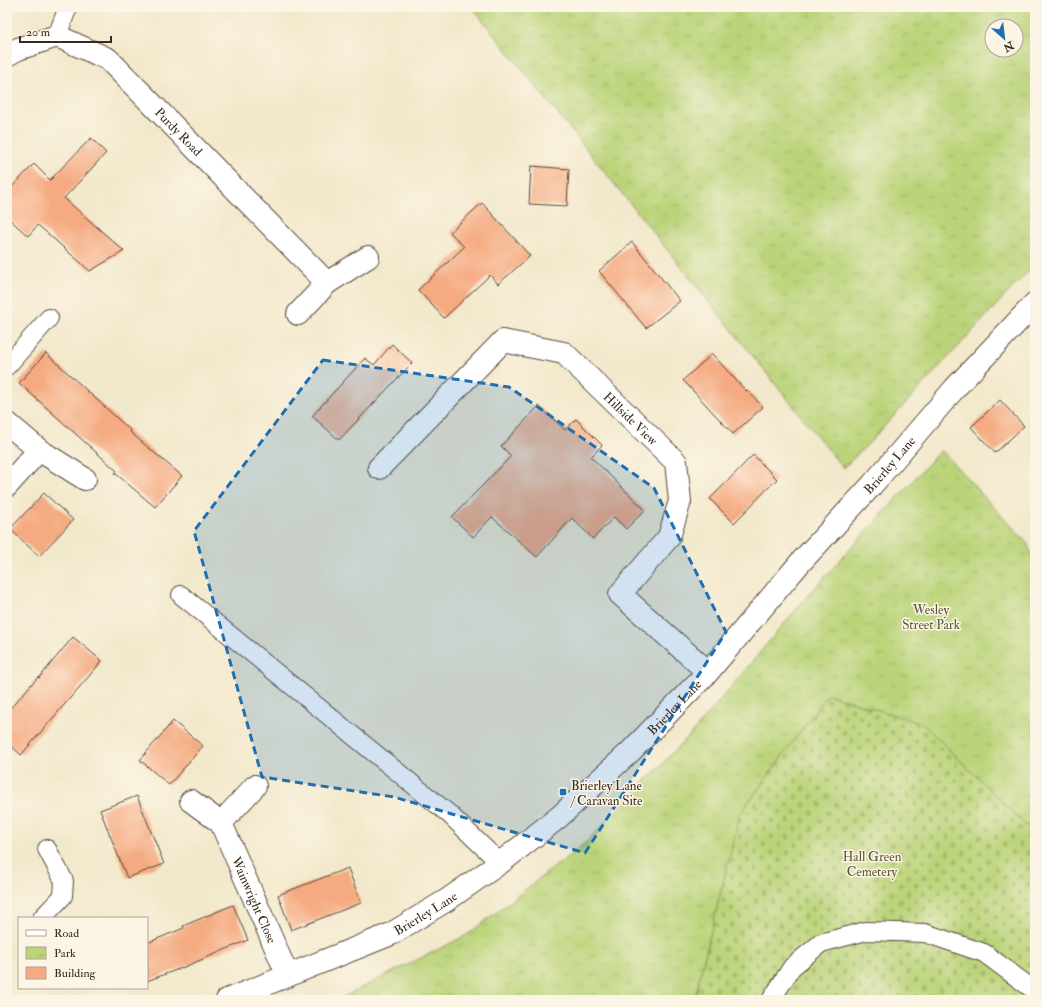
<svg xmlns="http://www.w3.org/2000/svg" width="1042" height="1007" font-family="'IM FELL Double Pica',serif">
  <defs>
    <pattern id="cemetery-stones" width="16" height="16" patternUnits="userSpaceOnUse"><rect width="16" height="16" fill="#bbd47a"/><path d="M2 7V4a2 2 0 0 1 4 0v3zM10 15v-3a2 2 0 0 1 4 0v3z" fill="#a2b669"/></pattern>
    <pattern id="park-tufts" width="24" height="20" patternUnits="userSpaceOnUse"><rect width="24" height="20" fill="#bbd47a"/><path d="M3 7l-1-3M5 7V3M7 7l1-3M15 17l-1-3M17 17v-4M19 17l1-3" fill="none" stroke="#a2b669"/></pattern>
  </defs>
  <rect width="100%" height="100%" fill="#fcf5e5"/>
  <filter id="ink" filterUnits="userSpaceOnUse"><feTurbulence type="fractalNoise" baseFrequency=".025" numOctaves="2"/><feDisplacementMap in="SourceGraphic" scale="8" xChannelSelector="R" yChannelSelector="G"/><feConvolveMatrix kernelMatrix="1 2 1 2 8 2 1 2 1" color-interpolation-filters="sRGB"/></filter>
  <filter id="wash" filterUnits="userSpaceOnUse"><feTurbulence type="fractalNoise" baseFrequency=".012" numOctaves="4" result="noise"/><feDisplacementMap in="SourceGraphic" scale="16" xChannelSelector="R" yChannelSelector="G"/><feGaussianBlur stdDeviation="0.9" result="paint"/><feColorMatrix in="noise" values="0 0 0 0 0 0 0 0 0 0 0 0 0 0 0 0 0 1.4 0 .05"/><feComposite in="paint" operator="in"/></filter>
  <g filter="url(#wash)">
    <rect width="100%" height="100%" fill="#f2e8cb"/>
    <!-- cemetery -->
    <polygon fill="url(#cemetery-stones)" stroke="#7b7f4c" points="828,694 923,724 1035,834 1035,1000 694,1000 740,814"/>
    <!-- park -->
    <g fill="url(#park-tufts)" stroke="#7b7f4c" fill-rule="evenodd">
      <path d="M 472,7 L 1035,7 L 1035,265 L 1015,285 L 868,444 L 843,468 ZM 992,26 L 1016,26 L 1016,50 L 992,50 Z"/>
      <polygon points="941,450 1027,543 1035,563 1035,834 923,724 828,694 740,814 694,1000 337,1000 467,935 585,843 694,731 809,594"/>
    </g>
    <g id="blocks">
      <!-- building -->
      <g fill="#f5aa81">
        <polygon points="91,138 106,153 64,198 124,251 90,271 38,225 28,236 7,217 7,192 34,164 50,180"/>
        <polygon points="531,166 569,169 567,206 529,204"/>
        <polygon points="482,203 530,256 498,284 490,275 444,318 418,290 464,247 450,232"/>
        <polygon points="632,242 680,301 646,328 599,271"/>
        <polygon points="392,344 412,363 339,440 312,416 365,358 374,365"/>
        <polygon points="46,353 131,431 130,432 182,476 155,507 115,473 117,471 19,383"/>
        <polygon points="712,354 746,391 747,390 763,407 733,434 683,380"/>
        <polygon points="1000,400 1024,426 995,453 971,427"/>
        <polygon points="539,406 565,430 576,419 602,445 591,457 645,510 626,529 614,517 593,539 572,518 537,557 492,517 473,537 452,517 511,456 501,446"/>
        <polygon points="753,455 777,479 734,523 710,499"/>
        <polygon points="44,493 73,520 39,556 10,529"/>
        <polygon points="73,637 102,661 21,755 7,742 7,712 38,677 39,678"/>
        <polygon points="173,721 203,746 169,785 140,760"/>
        <polygon points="137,796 164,864 127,878 100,810"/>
        <polygon points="348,868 361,903 291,930 278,895"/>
        <polygon points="233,905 248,940 184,967 147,981 147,943 184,928 183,926"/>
      </g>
    </g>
  </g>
  <g filter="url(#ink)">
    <use href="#blocks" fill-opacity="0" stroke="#564638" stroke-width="1"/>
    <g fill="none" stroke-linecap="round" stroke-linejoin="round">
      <!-- service casing -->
      <g stroke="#564638" stroke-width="20">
        <g id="service">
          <polyline points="57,36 68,7"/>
          <polyline points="7,366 49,318"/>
          <polyline points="181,595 449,814 500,863"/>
          <polyline points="42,918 63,896 64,881 47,849"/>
          <polyline points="771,1000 792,967 821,943 866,931 925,933 984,953 1035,991"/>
        </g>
      </g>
      <!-- minor casing -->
      <g stroke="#564638" stroke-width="24">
        <g id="minor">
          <path id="s1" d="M 7,55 L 18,49 L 57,36 L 108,59 L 327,283"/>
          <polyline points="298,314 327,283 368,257"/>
          <polyline points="7,423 39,450"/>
          <path id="s2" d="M 379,468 L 503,341 L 564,353 L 676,462 L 680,501 L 669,537 L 620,594 L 708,672"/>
          <polyline points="7,486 39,450 85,479"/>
          <path id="s3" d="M 191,801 L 221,823 L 288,976"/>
          <polyline points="221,823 255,786"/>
        </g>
      </g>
      <!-- tertiary casing -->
      <g stroke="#564638" stroke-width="24">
        <g id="tertiary">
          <path id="s4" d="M 227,1000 L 391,934 L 447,900 L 500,863 L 559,817 L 631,751 L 708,672 L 799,564 L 872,485 L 955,388 L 1035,303"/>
        </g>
      </g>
      <!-- service -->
      <use href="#service" stroke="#fff" stroke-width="18"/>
      <!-- minor -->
      <use href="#minor" stroke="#fff" stroke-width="22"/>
      <!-- tertiary -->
      <use href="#tertiary" stroke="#fff" stroke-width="22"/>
    </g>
  </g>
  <!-- marked area -->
  <path fill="#1f6fb2" fill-opacity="0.2" stroke="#1f6fb2" stroke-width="3" stroke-dasharray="8 5" stroke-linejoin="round" d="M 323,360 L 509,387 L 654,488 L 726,632 L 585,853 L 394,797 L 262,777 L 194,531 Z"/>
  <!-- markers -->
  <rect fill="#1f6fb2" stroke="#fcf5e5" stroke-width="1.5" x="559" y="788" width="8" height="8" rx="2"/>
  <g text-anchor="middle" stroke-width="3" stroke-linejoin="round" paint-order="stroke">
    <!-- street labels -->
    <g font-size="13" fill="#3b2a1e" stroke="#fcf5e5">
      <text dy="5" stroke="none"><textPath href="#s1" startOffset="211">Purdy Road</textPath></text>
      <text dy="5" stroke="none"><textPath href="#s2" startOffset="333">Hillside View</textPath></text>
      <text dy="5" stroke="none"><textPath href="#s4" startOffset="865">Brierley Lane</textPath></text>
      <text dy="5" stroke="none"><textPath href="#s4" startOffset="541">Brierley Lane</textPath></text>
      <text dy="5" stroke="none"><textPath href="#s3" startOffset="121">Wainwright Close</textPath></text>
      <text dy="5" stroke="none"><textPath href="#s4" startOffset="217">Brierley Lane</textPath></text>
    </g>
    <!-- park labels -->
    <g font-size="13" fill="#5b5435" stroke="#fcf5e5">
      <text x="931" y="614">Wesley<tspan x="931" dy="15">Street Park</tspan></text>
      <text x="872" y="861">Hall Green<tspan x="872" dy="15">Cemetery</tspan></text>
    </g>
    <!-- poi labels -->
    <g font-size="13" fill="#3b2a1e" stroke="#fcf5e5" text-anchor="start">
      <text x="571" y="790">Brierley Lane<tspan x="571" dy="15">/ Caravan Site</tspan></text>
    </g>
  </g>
  <!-- margin -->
  <rect width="1042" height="1007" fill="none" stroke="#fcf5e5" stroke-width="24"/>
  <!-- legend -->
  <rect x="18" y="917" width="130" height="72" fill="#fcf5e5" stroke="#afa495"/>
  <rect x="26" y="930" width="20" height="6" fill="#ffffff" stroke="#afa495"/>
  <text x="54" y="937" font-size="12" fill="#3b2a1e">Road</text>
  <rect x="26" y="947" width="20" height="12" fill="url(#park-tufts)" stroke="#afa495"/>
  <text x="54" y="957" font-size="12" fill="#3b2a1e">Park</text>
  <rect x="26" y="967" width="20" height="12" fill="#f5aa81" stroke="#afa495"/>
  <text x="54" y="977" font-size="12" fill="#3b2a1e">Building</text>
  <!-- north arrow -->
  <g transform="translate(1004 38) rotate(152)"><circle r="19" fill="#fcf5e5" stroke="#afa495"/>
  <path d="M0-3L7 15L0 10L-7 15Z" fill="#1f6fb2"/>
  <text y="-6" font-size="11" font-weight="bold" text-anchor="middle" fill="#3b2a1e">N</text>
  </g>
  <!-- scale -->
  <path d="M20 36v6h91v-6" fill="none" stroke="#3b2a1e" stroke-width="2"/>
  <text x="26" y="36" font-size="12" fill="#3b2a1e" stroke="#fcf5e5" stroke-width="3" paint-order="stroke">20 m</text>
</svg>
